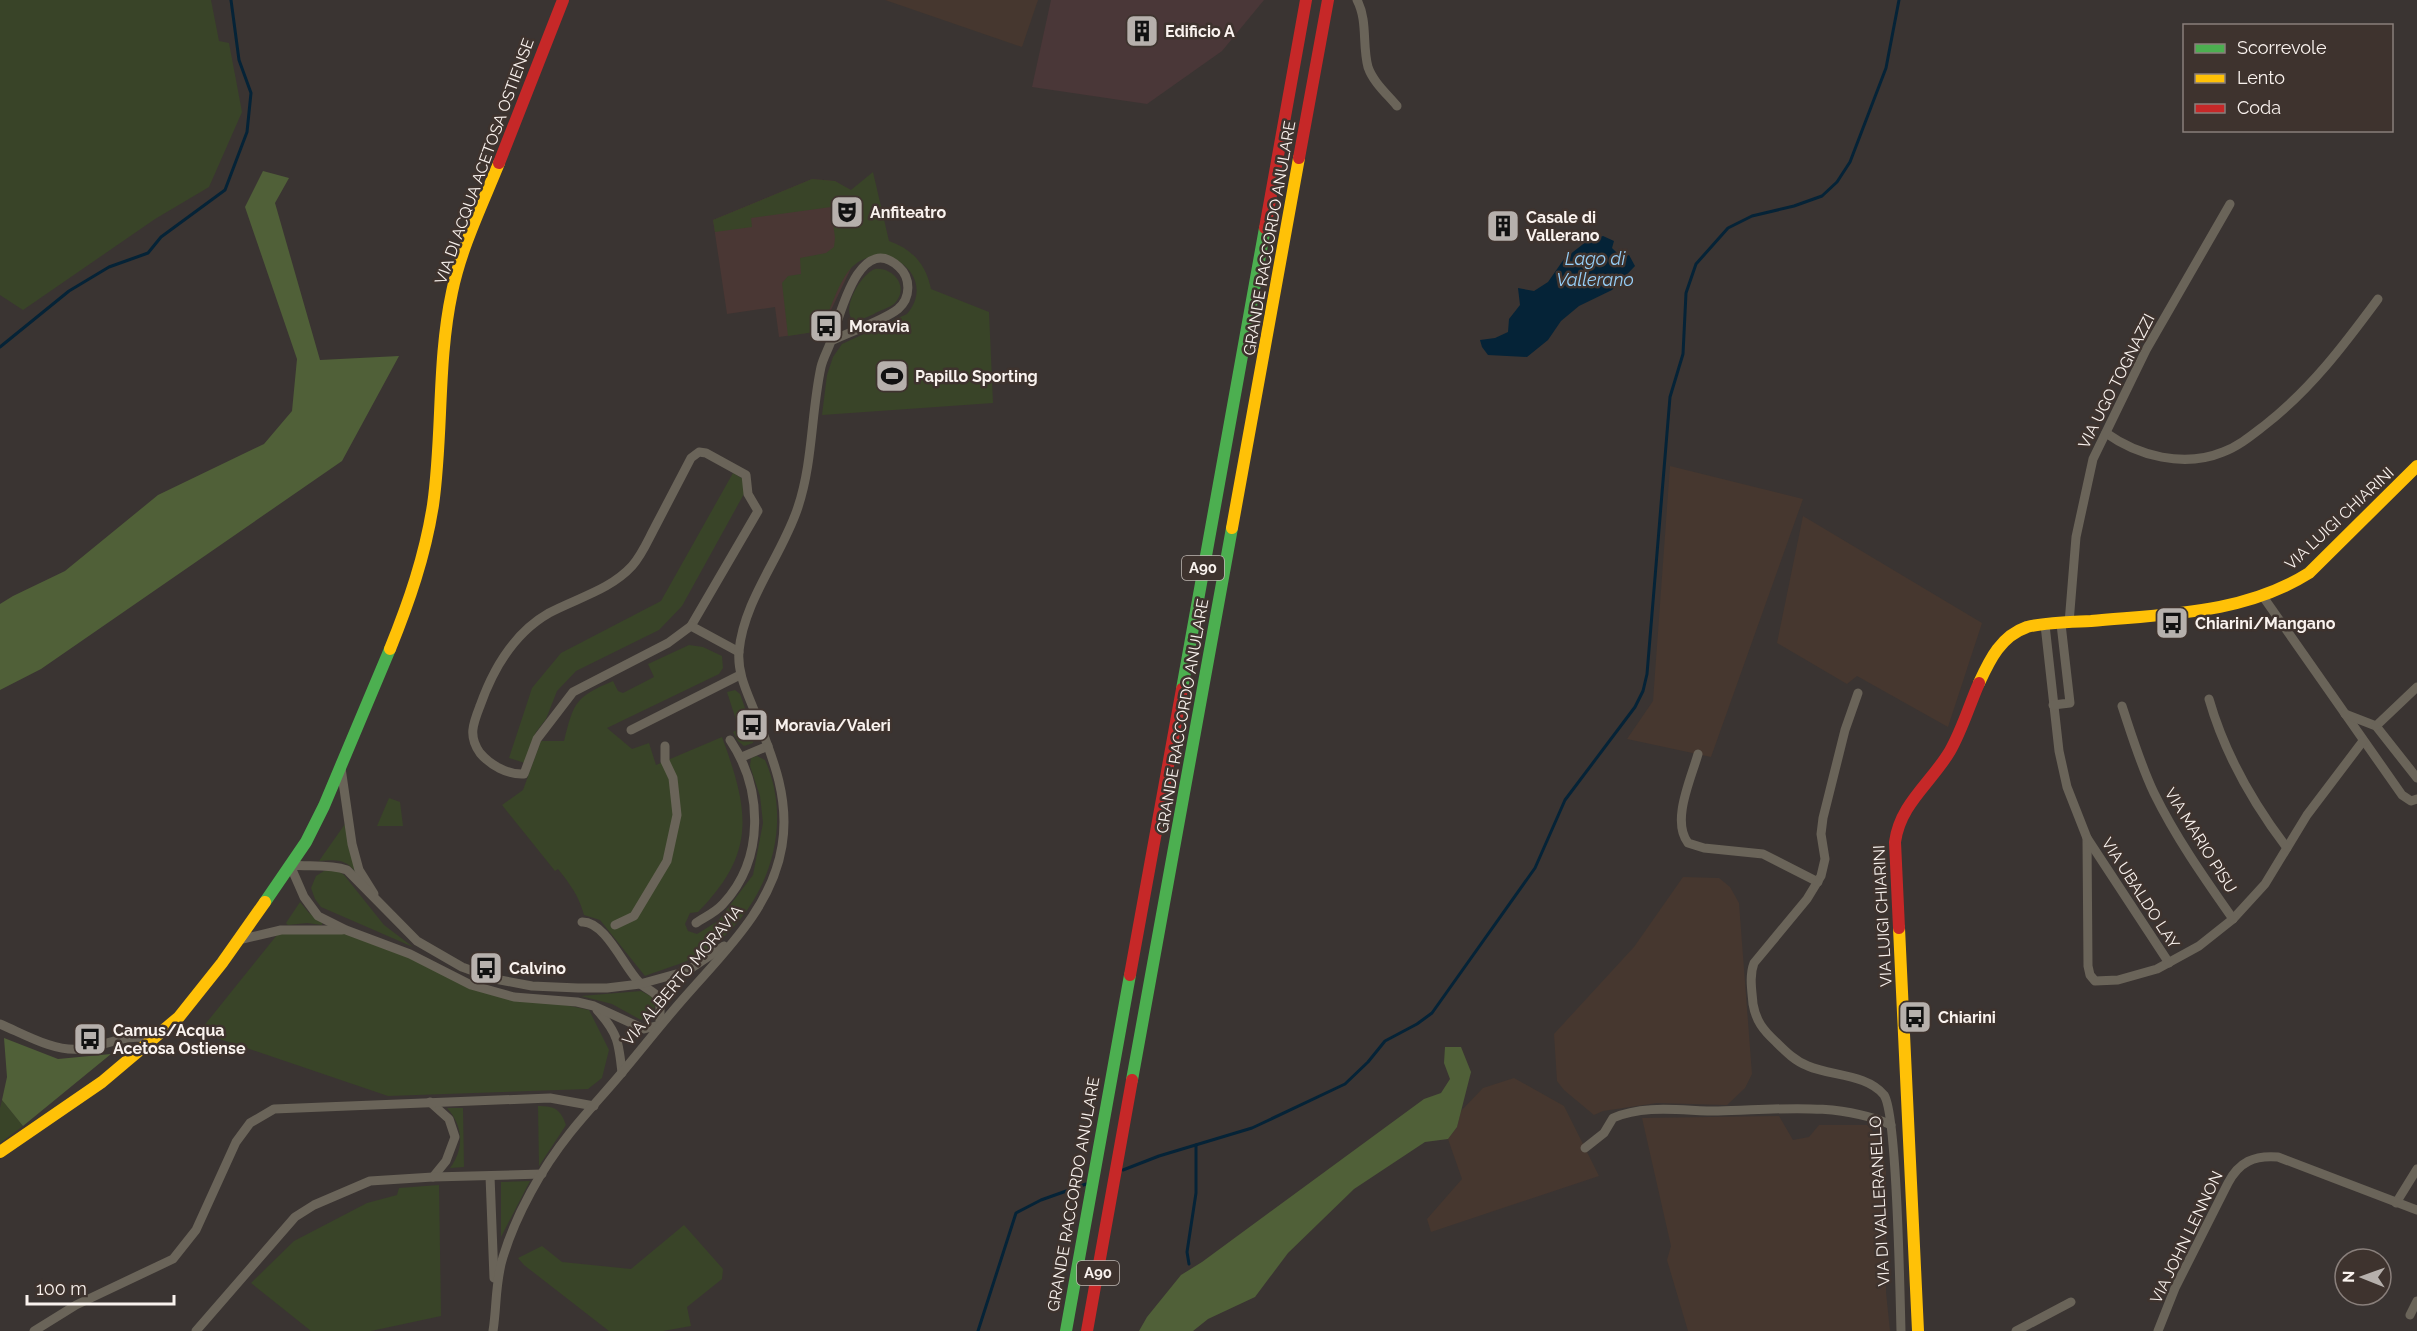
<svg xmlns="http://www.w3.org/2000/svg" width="2417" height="1331" font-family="Raleway,sans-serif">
  <rect width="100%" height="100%" fill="#3a3432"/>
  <!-- commercial -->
  <polygon fill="#4a3738" points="1051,0 1264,0 1222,51 1147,104 1032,87"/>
  <!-- built -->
  <g fill="#46372f">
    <polygon points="885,0 1038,0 1022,47"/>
    <polygon points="1670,466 1803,499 1711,757 1627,739 1653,701"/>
    <polygon points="1803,516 1982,623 1948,727 1857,676 1847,684 1777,643"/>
    <polygon points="1683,877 1719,878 1730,887 1739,903 1752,1074 1745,1088 1727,1105 1657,1103 1603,1111 1594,1115 1564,1090 1557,1081 1554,1034 1634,947"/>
    <polygon points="1514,1078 1564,1106 1599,1176 1431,1232 1427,1219 1462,1179 1448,1139 1457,1127 1461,1111 1483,1088"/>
    <polygon points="1779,1116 1793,1140 1809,1137 1819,1125 1867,1125 1878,1137 1886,1169 1886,1292 1890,1331 1688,1331 1667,1260 1671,1246 1642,1118"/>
  </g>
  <!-- education -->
  <polygon fill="#4a3734" points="812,179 835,181 853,192 865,239 821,331 779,337 775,307 727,314 713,220"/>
  <!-- green -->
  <g fill="#394428">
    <polygon points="0,0 211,0 219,41 229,43 242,112 209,187 155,219 23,310 0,295"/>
    <path d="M 873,172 L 889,241 C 912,249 926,264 931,289 L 989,312 L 993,403 L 822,415 L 827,375 L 833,357 L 842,344 L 907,314 C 939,276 884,236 852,267 C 839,280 829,313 821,331 L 788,336 L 782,283 L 788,276 L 801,274 L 800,258 L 826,253 L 834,247 L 835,238 L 831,207 L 751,218 L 752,227 L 715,232 L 713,220 L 812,179 L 835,181 L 851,190 Z"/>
    <path d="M 875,269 C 893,267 910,287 895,303 C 890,308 880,310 874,314 C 866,317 860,322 852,319 C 842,307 861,274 875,269 Z"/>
    <polygon points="733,473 743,479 745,492 682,606 659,630 576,671 557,691 546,719 536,732 525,763 509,758 532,688 561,653 661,601"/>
    <path d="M 689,645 L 703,647 L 722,656 L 723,668 L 719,674 L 607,728 L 632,749 L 649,743 L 656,765 L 722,737 C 749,811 757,852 698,912 L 690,913 L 685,924 L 688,931 L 697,934 L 718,921 L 753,875 L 763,823 L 760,796 L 750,766 L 751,758 L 757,756 L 765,760 C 795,827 767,907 709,949 C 690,962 666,968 645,976 L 600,920 L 584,915 C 579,896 570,884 558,869 L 555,871 L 502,805 L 523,790 L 541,741 L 564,741 C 574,702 575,697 613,681 L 618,691 L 623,693 L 654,677 L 648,664 Z"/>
    <polygon points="735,690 740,694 755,736 753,743 744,746 738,741 733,732 739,729 727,692"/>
    <polygon points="389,798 400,802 403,826 377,826"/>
    <path d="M 345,824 L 360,878 C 348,860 341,859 319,861 Z"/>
    <polygon points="324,871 338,871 344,875 384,925 413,947 321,907 315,899 311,888 316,876"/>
    <polygon points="300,902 309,913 322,921 322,925 307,923 288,925 286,923"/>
    <polygon points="281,930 360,934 471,985 589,1010 609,1050 602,1078 588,1089 388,1096 199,1032"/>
    <polygon points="641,991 652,997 655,1004 654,1011 641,1020 612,1004 581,996"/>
    <polygon points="2,1100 23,1126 0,1143 0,1108"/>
    <path d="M 538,1106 C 555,1106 560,1109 566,1125 L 539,1166 Z"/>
    <path d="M 447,1108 L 463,1108 L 464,1167 L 450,1168 C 465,1149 463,1125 447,1108 Z"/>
    <polygon points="530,1181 501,1237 501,1182"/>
    <polygon points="439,1185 441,1316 371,1331 311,1331 251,1283 294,1241 367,1203 397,1195 399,1188"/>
    <polygon points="684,1225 723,1269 722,1279 687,1307 691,1326 663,1331 609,1331 524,1265 518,1258 542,1246 562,1262 631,1269"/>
  </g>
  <!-- forest -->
  <g fill="#506038">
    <polygon points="263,171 289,178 275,203 320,360 399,356 342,461 41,669 0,690 0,604 13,596 65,571 158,495 264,444 292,411 297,359 245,207"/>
    <polygon points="4,1038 58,1059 111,1054 23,1126 2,1100 7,1077"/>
    <polygon points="1445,1047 1461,1047 1471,1072 1457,1127 1448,1139 1425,1142 1354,1189 1288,1253 1255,1297 1208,1319 1193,1331 1139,1331 1147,1317 1181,1275 1202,1262 1424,1099 1441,1093 1450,1079 1444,1063"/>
  </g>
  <!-- water -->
  <polygon fill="#052337" points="1603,236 1614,241 1612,248 1622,258 1629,255 1635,266 1612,290 1579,306 1561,321 1548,340 1527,357 1488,355 1482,347 1480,340 1495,338 1508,332 1509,319 1520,305 1518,288 1534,291 1548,282 1564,259 1587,241"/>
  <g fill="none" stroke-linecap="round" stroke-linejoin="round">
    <!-- stream -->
    <g stroke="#052337" stroke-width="3">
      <polyline points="0,347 69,291 109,267 148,253 161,237 225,190 247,132 251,93 239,60 231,0"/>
      <polyline points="1123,1170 1159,1156 1252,1128 1345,1084 1368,1062 1385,1041 1417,1024 1432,1013 1535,868 1565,800 1635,707 1643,691 1647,674 1670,397 1683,354 1686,293 1696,264 1728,228 1752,216 1794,206 1822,196 1837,182 1850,162 1886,68 1899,0"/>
      <polyline points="1189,1264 1187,1252 1196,1193 1196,1145"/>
      <polyline points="978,1331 1016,1213 1041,1200 1086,1184"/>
    </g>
    <!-- street -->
    <g stroke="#6a6459" stroke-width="9">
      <path d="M 1357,0 C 1368,21 1362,45 1368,67 C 1373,82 1387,94 1397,106"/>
      <path d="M 2106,433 C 2138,456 2184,468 2223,452 C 2239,446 2252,435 2265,425 C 2311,389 2344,345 2378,299"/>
      <path d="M 699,452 L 706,453 L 746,475 L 748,494 L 758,511 L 691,626 L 668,643 L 573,692 L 537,739 L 524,774 C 508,775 490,765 480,753 C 468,736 473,724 480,706 C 493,669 514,633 549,613 C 577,598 610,590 632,566 C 642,555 648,540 655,527 C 667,504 679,481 691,458 Z"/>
      <polyline points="2264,598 2402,795 2411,801 2417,799"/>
      <polyline points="2069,623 2076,537 2093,459 2146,350 2230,204"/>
      <polyline points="2045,625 2059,751 2067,787 2087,838 2088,966 2090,975 2095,981 2118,980 2157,969 2199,946 2233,919 2265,884 2307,815 2363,741"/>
      <polyline points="691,626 739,652"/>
      <path d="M 1858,693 L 1845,730 L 1823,818 L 1821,834 L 1825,859 L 1821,876 L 1807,899 L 1754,963 C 1749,976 1752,991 1753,1004 C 1756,1021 1763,1030 1776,1042 C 1786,1052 1795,1061 1808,1066 C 1831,1076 1867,1074 1884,1095 C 1897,1113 1900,1296 1901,1331"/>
      <path d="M 2209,699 C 2225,755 2252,802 2287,848"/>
      <polyline points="2053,705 2070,703 2061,624"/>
      <path d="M 2122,706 C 2132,736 2141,766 2154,793 C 2176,838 2205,879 2233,919"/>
      <polyline points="2345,714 2376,726 2417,778"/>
      <polyline points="2376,726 2417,687"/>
      <polyline points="631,730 740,675"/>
      <path d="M 1698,754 C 1691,779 1671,821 1688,843 L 1704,848 L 1763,854 L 1818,882"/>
      <polyline points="742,757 768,746"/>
      <polyline points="341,768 352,844 359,870 374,894"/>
      <polyline points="2087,838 2169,963"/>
      <path d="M 582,922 C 605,921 624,967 639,982 C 645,989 653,990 660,999 L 660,1025"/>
      <path d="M 696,923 C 705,917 716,912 723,904 C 765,859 763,789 730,740"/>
      <polyline points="615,925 634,916 667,861 677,815 673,778 665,761 665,746"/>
      <polyline points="238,940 281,930 342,930"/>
      <path d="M 597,1010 C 618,1033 619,1043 622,1073"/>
      <path d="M 0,1024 C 24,1034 54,1052 80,1049 C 105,1047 128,1031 153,1040"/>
      <path d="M 660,1025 L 644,1029 L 594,1006 L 577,1002 L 514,997 L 471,985 L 410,954 L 346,930 L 318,916 L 304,897 L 290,865 C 309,867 329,864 347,870 L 417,941 L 462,967 L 495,979 L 532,986 L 578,988 L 607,988 L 640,984 L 687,971 L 724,946"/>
      <polyline points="430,1102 449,1119 455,1137 446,1161 433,1177"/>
      <path d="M 1585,1148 L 1604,1133 L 1613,1118 C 1645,1104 1683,1111 1718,1111 C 1774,1110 1838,1101 1891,1125"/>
      <polyline points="490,1176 494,1278"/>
      <polyline points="2396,1203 2417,1169"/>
      <polyline points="2410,1315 2417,1301"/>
      <polyline points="34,1331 76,1305 173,1259 196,1230 236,1142 250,1123 274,1109 550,1098 594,1106"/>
      <polyline points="196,1331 295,1217 314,1205 370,1181 433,1177 542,1174"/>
      <path d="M 493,1331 C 497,1306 495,1282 503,1257 C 516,1214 542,1168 570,1133 C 586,1113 603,1095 619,1076 C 641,1050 662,1023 684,998 C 723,953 772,908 782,846 C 790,799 773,758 756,715 C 748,694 737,674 739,651 C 744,599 782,556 798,507 C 813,462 811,413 821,367 C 823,358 828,350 831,341 C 839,319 859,230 899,267 C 911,278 911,298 898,309 C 883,321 849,332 831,341"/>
      <polyline points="2016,1331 2071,1302"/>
      <path d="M 2158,1331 L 2175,1288 L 2228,1183 C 2239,1162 2254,1155 2278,1157 L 2417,1210"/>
    </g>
    <!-- fast -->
    <g stroke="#4caf50" stroke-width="12">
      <polyline points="1182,689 1265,228"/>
      <polyline points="265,902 306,842 324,806 390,649"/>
      <polyline points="1132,1080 1232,528"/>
      <polyline points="1066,1331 1130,975"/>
    </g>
    <!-- slow -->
    <g stroke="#ffc107" stroke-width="12">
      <polyline points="1232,528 1299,158"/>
      <path d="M 390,649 C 409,602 425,556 433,505 C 443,435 437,362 452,292 C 461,248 482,205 499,163"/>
      <path d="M 1979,683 C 1990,659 2001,636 2027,627 C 2047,622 2070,622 2091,621 C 2166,614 2244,614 2309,573 L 2417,466"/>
      <polyline points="1899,928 1918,1331"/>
      <polyline points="0,1152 102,1082 179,1017 222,963 265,902"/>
    </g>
    <!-- jam -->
    <g stroke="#c62828" stroke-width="12">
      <polyline points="1299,158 1328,0"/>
      <polyline points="499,163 563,0"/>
      <polyline points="1265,228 1306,0"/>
      <path d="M 1899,928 L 1895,842 C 1900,804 1931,783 1950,751 C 1962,730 1969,706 1979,683"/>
      <polyline points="1130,975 1182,689"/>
      <polyline points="1087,1331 1132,1080"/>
    </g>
  </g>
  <!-- icons -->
  <defs>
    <g id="building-square" transform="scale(1.725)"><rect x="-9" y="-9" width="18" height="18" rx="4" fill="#b6b0ac" stroke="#3e332e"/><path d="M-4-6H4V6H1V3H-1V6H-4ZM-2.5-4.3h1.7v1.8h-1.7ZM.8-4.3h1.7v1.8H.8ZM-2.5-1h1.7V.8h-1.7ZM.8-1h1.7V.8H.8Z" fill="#111"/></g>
    <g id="theatre-square" transform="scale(1.725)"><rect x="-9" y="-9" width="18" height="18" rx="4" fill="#b6b0ac" stroke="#3e332e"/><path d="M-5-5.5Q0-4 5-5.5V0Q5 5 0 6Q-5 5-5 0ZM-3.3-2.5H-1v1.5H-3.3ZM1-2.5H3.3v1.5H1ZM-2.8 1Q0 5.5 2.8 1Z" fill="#111"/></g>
    <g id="bus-square" transform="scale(1.725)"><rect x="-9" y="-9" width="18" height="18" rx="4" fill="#b6b0ac" stroke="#3e332e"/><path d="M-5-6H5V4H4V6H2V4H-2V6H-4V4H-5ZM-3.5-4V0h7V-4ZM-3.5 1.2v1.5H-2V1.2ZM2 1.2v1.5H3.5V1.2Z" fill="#111"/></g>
    <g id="stadium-square" transform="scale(1.725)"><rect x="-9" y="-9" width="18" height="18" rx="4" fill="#b6b0ac" stroke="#3e332e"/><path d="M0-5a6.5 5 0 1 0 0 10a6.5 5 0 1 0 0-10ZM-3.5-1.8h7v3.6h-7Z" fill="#111"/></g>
  </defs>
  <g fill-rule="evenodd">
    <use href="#building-square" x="1142" y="31"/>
    <use href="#theatre-square" x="847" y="212"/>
    <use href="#building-square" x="1503" y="226"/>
    <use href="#bus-square" x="826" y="326"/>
    <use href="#stadium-square" x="892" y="376"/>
    <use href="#bus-square" x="2172" y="623"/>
    <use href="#bus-square" x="752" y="725"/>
    <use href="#bus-square" x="486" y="968"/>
    <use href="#bus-square" x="1915" y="1017"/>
    <use href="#bus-square" x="90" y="1039"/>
  </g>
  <g text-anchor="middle" stroke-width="5" stroke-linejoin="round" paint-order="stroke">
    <!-- shield labels -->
    <g fill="#3e332e" stroke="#c1b9b4" stroke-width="1.5">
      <rect x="1182" y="556" width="42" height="24" rx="4.5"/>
      <rect x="1077" y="1261" width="42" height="24" rx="4.5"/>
    </g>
    <g font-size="15" font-weight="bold" fill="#f9f2ee">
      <text x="1203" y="573">A90</text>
      <text x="1098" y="1278">A90</text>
    </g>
    <!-- poi labels -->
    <g font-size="16" font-weight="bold" fill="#f9f2ee" stroke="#3e332e" text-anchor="start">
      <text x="1165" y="37">Edificio A</text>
      <text x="870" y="218">Anfiteatro</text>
      <text x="1526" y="223">Casale di<tspan x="1526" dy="18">Vallerano</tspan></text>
      <text x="849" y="332">Moravia</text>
      <text x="915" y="382">Papillo Sporting</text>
      <text x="2195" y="629">Chiarini/Mangano</text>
      <text x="775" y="731">Moravia/Valeri</text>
      <text x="509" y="974">Calvino</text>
      <text x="1938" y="1023">Chiarini</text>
      <text x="113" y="1036">Camus/Acqua<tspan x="113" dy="18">Acetosa Ostiense</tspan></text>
    </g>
    <!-- street labels -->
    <g font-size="16" fill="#f9f2ee" stroke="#3e332e">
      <text transform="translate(484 161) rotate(-70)" y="6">VIA DI ACQUA ACETOSA OSTIENSE</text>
      <text transform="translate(1269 238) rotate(-80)" y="6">GRANDE RACCORDO ANULARE</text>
      <text transform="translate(2116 381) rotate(-63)" y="6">VIA UGO TOGNAZZI</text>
      <text transform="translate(2339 518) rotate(-43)" y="6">VIA LUIGI CHIARINI</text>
      <text transform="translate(1182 716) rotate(-80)" y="6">GRANDE RACCORDO ANULARE</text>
      <text transform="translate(2201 840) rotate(58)" y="6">VIA MARIO PISU</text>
      <text transform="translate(2141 893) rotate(57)" y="6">VIA UBALDO LAY</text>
      <text transform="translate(1882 916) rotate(-93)" y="6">VIA LUIGI CHIARINI</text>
      <text transform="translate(682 975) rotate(-50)" y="6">VIA ALBERTO MORAVIA</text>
      <text transform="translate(1073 1194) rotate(-80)" y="6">GRANDE RACCORDO ANULARE</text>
      <text transform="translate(1879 1201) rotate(-93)" y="6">VIA DI VALLERANELLO</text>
      <text transform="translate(2186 1237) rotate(-64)" y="6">VIA JOHN LENNON</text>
    </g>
    <!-- water labels -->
    <g font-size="18" font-style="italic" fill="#96cff8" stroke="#3e332e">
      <text x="1595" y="265">Lago di<tspan x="1595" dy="21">Vallerano</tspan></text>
    </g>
  </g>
  <!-- legend -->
  <rect x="2183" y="24" width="210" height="108" fill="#3e332e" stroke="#897f7b" stroke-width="1.5"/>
  <rect x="2195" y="44" width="30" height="9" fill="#4caf50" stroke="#897f7b" stroke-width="1.5"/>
  <text x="2237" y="54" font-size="18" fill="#f9f2ee">Scorrevole</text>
  <rect x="2195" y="74" width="30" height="9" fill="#ffc107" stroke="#897f7b" stroke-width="1.5"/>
  <text x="2237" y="84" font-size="18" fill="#f9f2ee">Lento</text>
  <rect x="2195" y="104" width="30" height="9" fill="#c62828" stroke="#897f7b" stroke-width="1.5"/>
  <text x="2237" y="114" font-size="18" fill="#f9f2ee">Coda</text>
  <!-- north arrow -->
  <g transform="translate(2363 1277) rotate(271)"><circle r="28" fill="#3e332e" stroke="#897f7b" stroke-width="1.5"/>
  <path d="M0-4.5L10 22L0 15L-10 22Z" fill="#b6b0ac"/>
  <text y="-9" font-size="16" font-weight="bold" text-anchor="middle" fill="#f9f2ee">N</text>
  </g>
  <!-- scale -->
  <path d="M27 1295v9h147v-9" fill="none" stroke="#f9f2ee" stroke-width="3"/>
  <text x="36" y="1295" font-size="18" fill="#f9f2ee" stroke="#3e332e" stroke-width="4.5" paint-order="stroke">100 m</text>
</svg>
